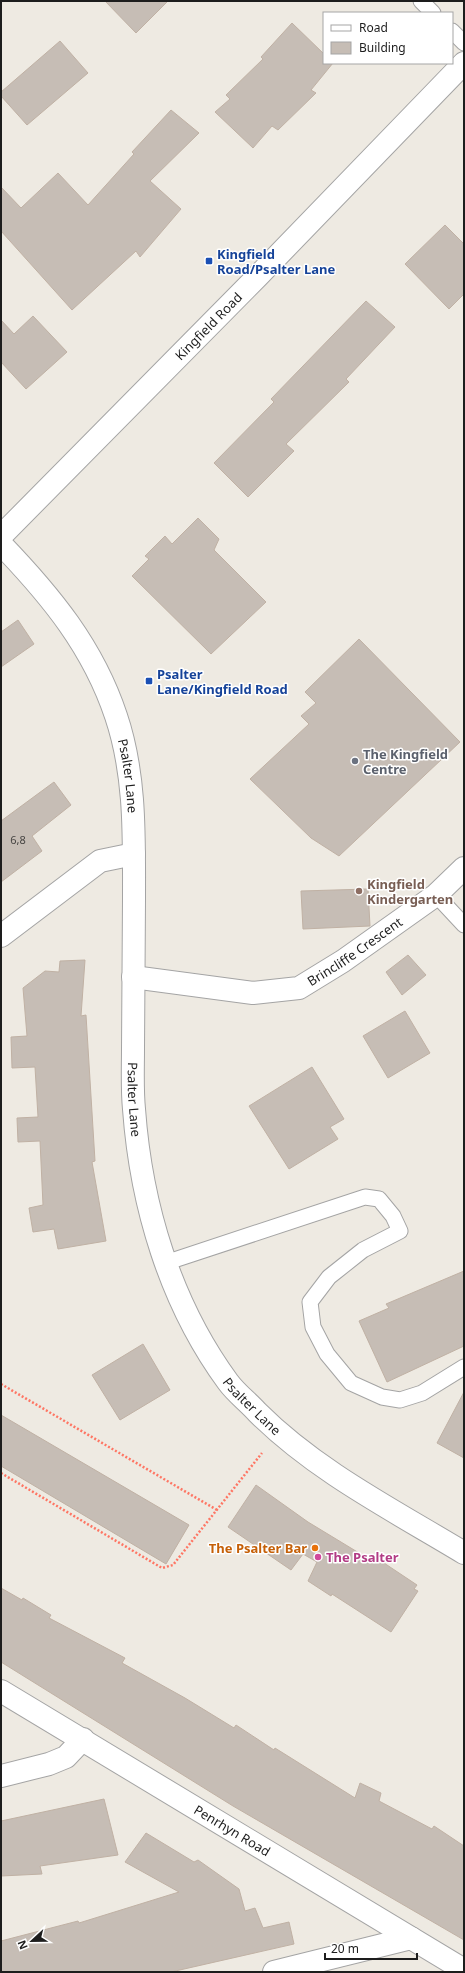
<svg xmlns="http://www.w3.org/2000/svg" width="465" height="1973" font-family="'Noto Sans',sans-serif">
  <rect width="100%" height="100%" fill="#eeeae2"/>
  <!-- building -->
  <g fill="#c6bdb5" stroke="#c0b1a4">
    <polygon points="105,1 168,1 136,33"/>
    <polygon points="292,23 324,54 324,63 333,63 311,90 316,93 278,130 272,126 253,148 215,112 230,99 226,95 263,59 261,57"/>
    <polygon points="60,41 88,73 27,125 1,96 1,92"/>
    <polygon points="171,110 199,133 150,181 181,209 140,257 136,251 72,310 1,231 1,187 21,208 58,173 88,205 134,154 132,152"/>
    <polygon points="445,225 464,244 464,294 449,309 405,264"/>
    <polygon points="366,301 395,327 346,379 349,382 286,444 294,451 248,497 214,463 274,402 271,399"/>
    <polygon points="33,316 67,352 26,389 1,362 1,320 14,334"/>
    <polygon points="198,518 219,539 214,550 266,602 211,654 132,576 149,559 145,556 165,536 172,544"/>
    <polygon points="18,620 34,644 1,667 1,632"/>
    <polygon points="359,639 460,742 339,856 311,838 250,779 309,724 301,716 316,703 305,692"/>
    <polygon points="54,782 71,805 32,836 42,851 1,882 1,821"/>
    <polygon points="368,889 370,926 303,929 301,891"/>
    <polygon points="408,955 426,975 402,995 386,972"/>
    <polygon points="85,960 81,1016 86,1015 95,1161 92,1162 106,1241 58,1249 54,1229 33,1232 29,1208 43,1205 40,1141 18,1142 17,1118 38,1117 35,1067 12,1068 11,1037 27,1036 23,988 45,971 59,972 60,961"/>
    <polygon points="405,1011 430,1053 388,1078 363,1036"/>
    <polygon points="312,1067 344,1119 330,1127 338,1139 289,1169 249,1106"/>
    <polygon points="464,1271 464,1346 387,1382 359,1321 389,1308 386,1304"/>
    <polygon points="143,1344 170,1390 120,1420 92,1375"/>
    <polygon points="464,1392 464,1458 437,1443"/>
    <polygon points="1,1415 189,1525 166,1564 1,1466"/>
    <polygon points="256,1485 308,1522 369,1559 372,1555 417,1585 414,1589 418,1591 391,1632 332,1594 331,1596 308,1581 317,1562 303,1554 291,1570 228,1527"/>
    <polygon points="1,1588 22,1600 23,1598 51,1615 49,1618 125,1658 122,1663 185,1698 234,1728 236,1725 274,1750 275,1748 355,1798 360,1783 381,1793 379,1801 432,1829 434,1826 464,1846 464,1940 233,1806 1,1662"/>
    <polygon points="104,1799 118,1855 40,1866 42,1874 1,1876 1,1821"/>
    <polygon points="146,1833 194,1862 198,1860 239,1889 245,1911 255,1908 263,1928 289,1922 294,1944 171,1972 1,1972 1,1941 78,1921 79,1923 179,1892 125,1862"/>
  </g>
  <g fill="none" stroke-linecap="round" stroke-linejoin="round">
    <!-- service casing -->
    <g stroke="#a4a4a4" stroke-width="17">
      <g id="service">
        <polyline points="421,1 433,13"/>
        <polyline points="452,31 464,43"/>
        <polyline points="436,895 464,925"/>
        <polyline points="165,1263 365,1197 379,1199 393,1216 400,1231 363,1250 329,1277 310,1302 313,1327 327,1354 351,1383 382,1397 400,1400 422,1393 464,1367"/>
      </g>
    </g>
    <!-- minor casing -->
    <g stroke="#a4a4a4" stroke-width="24">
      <g id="minor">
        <polyline points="1,936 100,861 134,854"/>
        <path id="s1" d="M 133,977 L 253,993 L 299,988 L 343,961 L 436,895 L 464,868"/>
        <path id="s2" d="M 1,1691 L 464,1970"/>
        <polyline points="1,1776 49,1764 66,1757 83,1739"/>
        <polyline points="274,1972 411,1938"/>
      </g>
    </g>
    <!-- tertiary casing -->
    <g stroke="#a4a4a4" stroke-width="24">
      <g id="tertiary">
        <path id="s3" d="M 1,536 L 258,276 L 464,63"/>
        <path id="s4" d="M 1,544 C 51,596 93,647 116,716 C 136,775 134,838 134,900 C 134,949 133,999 133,1049 C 133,1069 132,1089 134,1109 C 141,1205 170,1303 228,1382 C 236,1393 248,1402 257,1412 C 316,1471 393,1510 464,1553"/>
      </g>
    </g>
    <!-- path -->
    <g stroke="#fe7664" stroke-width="2.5" stroke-dasharray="2 2" stroke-linecap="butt">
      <polyline points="1,1384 217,1510"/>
      <polyline points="1,1473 162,1568 173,1565 262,1453"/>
    </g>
    <!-- service -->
    <use href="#service" stroke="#fff" stroke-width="15"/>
    <!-- minor -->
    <use href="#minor" stroke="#fff" stroke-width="22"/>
    <!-- tertiary -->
    <use href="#tertiary" stroke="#fff" stroke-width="22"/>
  </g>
  <!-- markers -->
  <g fill="#1a4fb4" stroke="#fff" stroke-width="1.5">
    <rect x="205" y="257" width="8" height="8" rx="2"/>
    <rect x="145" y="677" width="8" height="8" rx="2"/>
  </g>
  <circle fill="#6b7280" stroke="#fff" stroke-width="1.5" cx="355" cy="761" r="4"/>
  <circle fill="#8d6e63" stroke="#fff" stroke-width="1.5" cx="359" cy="891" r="4"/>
  <circle fill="#e8710a" stroke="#fff" stroke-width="1.5" cx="315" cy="1548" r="4"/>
  <circle fill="#d1479c" stroke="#fff" stroke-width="1.5" cx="318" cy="1557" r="4"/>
  <g text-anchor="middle" stroke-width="3" stroke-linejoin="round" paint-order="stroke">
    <!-- number labels -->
    <g font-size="11" fill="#474543">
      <text x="18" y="844">6,8</text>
    </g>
    <!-- transit labels -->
    <g font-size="13" font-weight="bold" fill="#164399" stroke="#fff" text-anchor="start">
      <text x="217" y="259">Kingfield<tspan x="217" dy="15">Road/Psalter Lane</tspan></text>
      <text x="157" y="679">Psalter<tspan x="157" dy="15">Lane/Kingfield Road</tspan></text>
    </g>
    <!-- street labels -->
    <g font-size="13" fill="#1d1d1d" stroke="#fff">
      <text dy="5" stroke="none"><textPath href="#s3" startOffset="295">Kingfield Road</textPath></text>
      <text dy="5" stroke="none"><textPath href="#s4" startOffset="270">Psalter Lane</textPath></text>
      <text dy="5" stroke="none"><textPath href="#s1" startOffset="234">Brincliffe Crescent</textPath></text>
      <text dy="5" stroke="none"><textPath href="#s4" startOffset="594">Psalter Lane</textPath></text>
      <text dy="5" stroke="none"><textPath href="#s4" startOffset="930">Psalter Lane</textPath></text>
      <text dy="5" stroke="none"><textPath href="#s2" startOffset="270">Penrhyn Road</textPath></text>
    </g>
    <!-- worship labels -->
    <g font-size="13" font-weight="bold" fill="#5b616d" stroke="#fff" text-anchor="start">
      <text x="363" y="759">The Kingfield<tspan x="363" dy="15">Centre</tspan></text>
    </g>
    <!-- education labels -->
    <g font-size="13" font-weight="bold" fill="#785e54" stroke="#fff" text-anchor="start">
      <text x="367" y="889">Kingfield<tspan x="367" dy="15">Kindergarten</tspan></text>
    </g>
    <!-- food labels -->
    <g font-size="13" font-weight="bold" fill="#c56008" stroke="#fff" text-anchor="end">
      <text x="307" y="1553">The Psalter Bar</text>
    </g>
    <!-- hotel labels -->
    <g font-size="13" font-weight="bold" fill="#b23c85" stroke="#fff" text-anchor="start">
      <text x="326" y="1562">The Psalter</text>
    </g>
  </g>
  <!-- border -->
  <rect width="465" height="1973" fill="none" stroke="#1d1d1d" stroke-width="4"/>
  <!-- legend -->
  <rect x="323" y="12" width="130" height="52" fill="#ffffff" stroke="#a5a5a5"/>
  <rect x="331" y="25" width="20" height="6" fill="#ffffff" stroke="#a5a5a5"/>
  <text x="359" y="32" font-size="12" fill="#1d1d1d">Road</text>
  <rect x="331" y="42" width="20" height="12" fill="#c6bdb5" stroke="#a5a5a5"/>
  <text x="359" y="52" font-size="12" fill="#1d1d1d">Building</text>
  <!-- north arrow -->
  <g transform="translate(32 1941) rotate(248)" stroke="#ffffff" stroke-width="3" paint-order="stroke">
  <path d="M0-3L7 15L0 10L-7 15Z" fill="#1d1d1d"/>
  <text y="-6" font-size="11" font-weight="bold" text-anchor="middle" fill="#1d1d1d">N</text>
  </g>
  <!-- scale -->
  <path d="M325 1953v6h92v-6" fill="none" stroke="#1d1d1d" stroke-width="2"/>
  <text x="331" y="1953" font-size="12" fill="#1d1d1d" stroke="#ffffff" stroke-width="3" paint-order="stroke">20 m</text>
</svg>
